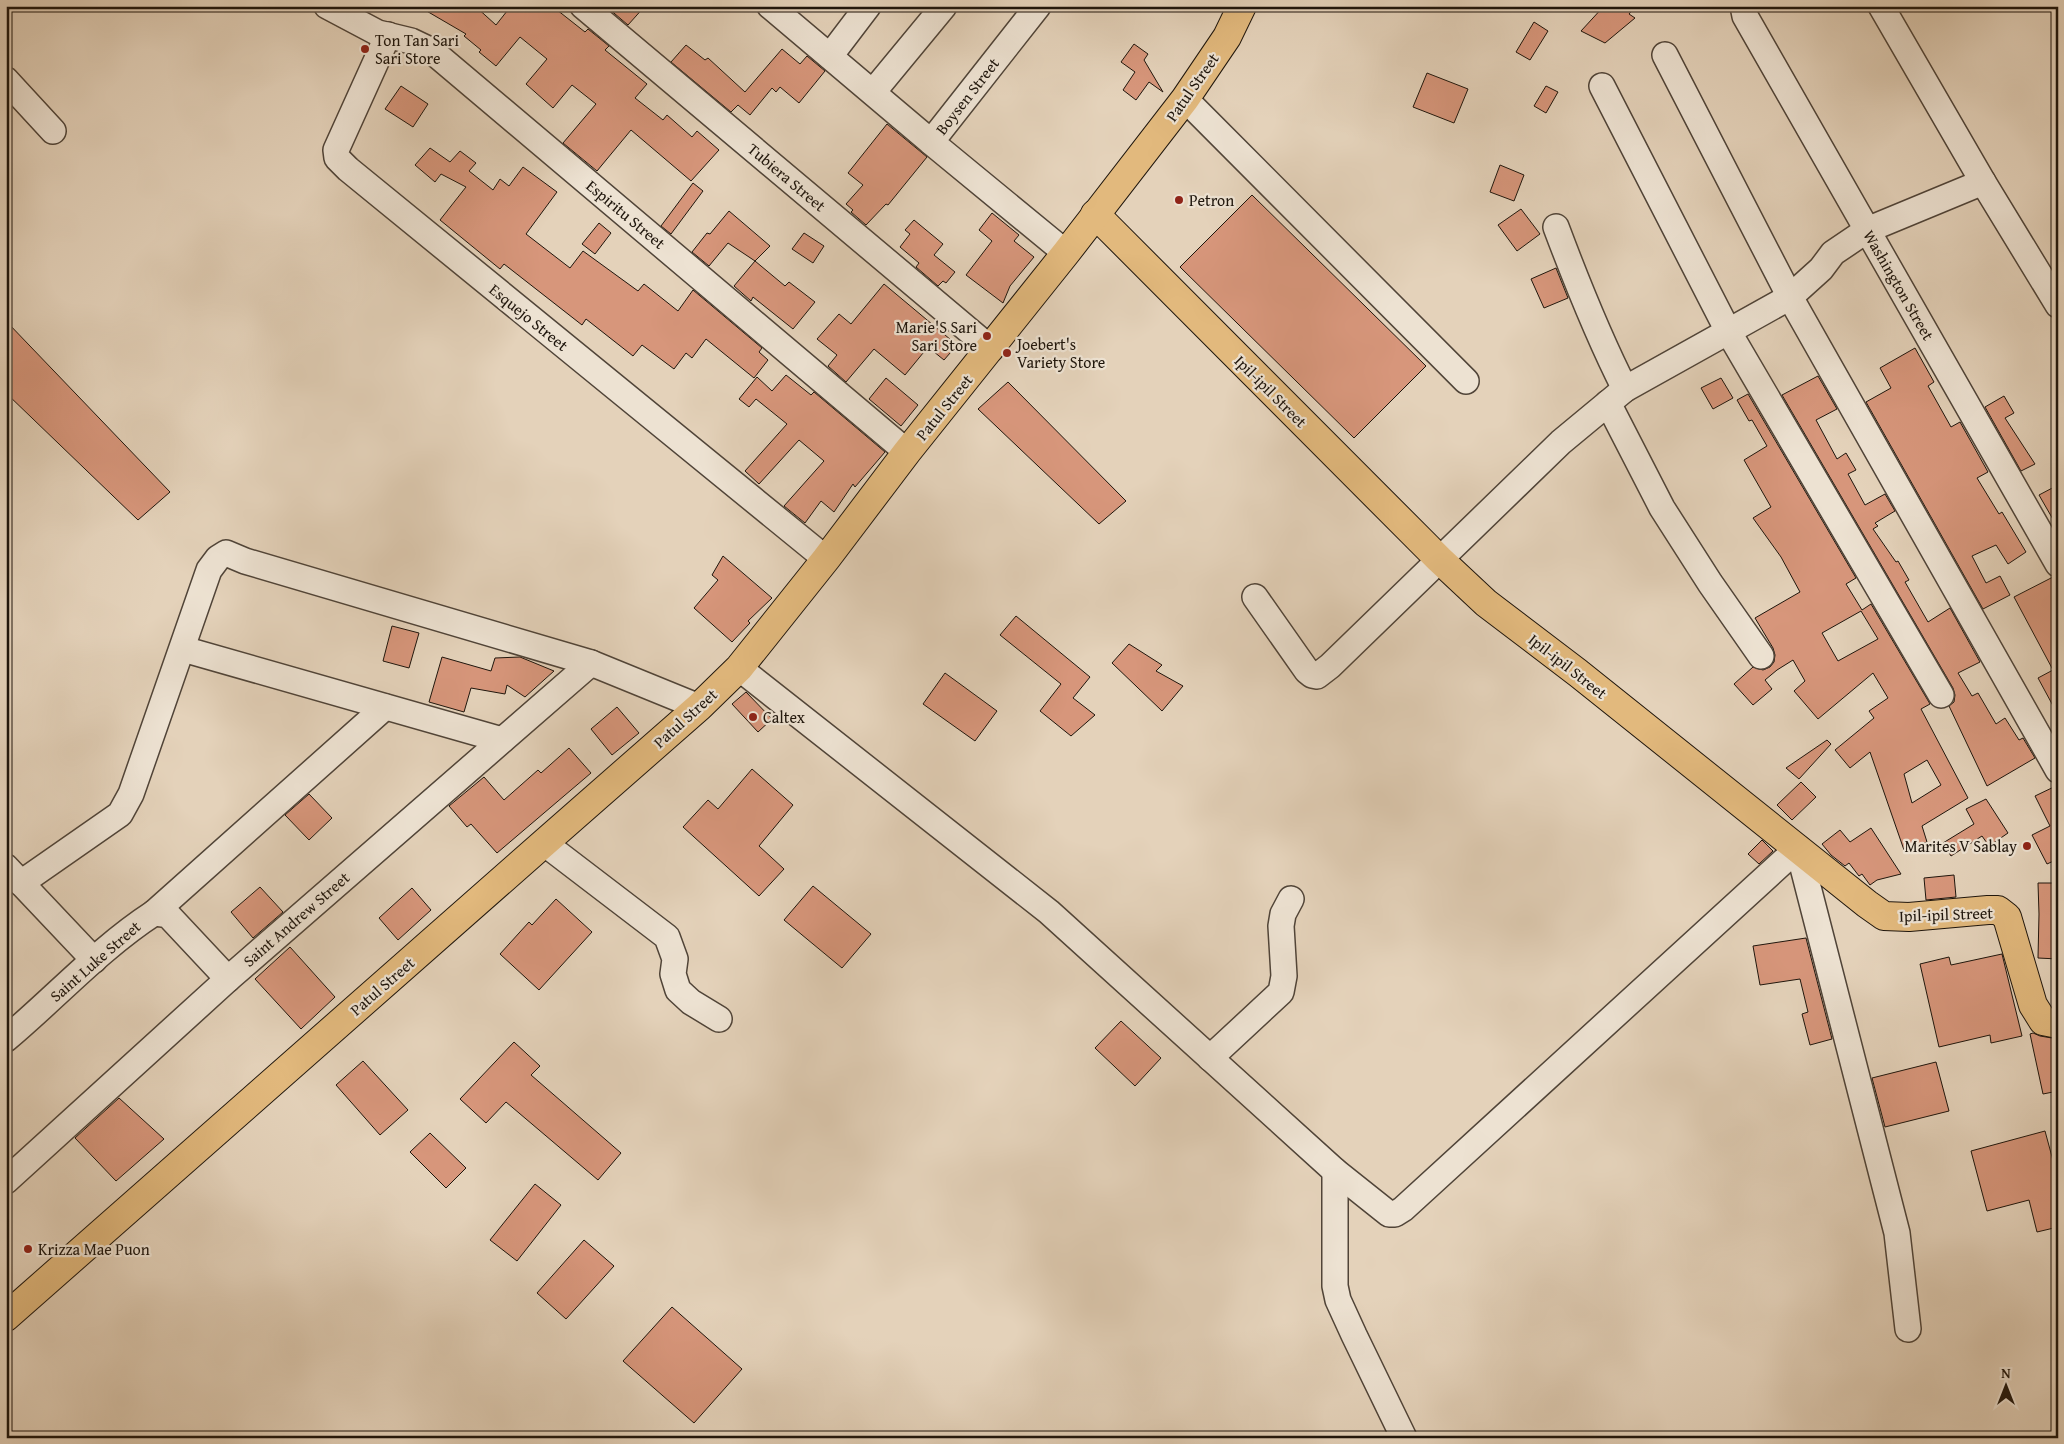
<svg xmlns="http://www.w3.org/2000/svg" width="2064" height="1444" font-family="'Gentium Book Plus',serif">
  <rect width="100%" height="100%" fill="#e4d2ba"/>
  <filter id="stains"><feTurbulence type="fractalNoise" baseFrequency=".004" numOctaves="4"/><feColorMatrix values="0 0 0 0 .2 0 0 0 0 .09 0 0 0 0 .02 0 0 0 .5 -.17"/></filter>
  <radialGradient id="worn" r=".72"><stop offset=".6" stop-color="#630" stop-opacity="0"/><stop offset="1" stop-color="#630" stop-opacity=".3"/></radialGradient>
  <!-- building -->
  <g fill="#d7967b" stroke="#1e150c" fill-rule="evenodd">
    <polygon points="418,6 475,6 496,25 511,6 552,6 585,32 588,29 609,46 605,50 647,84 635,98 663,120 667,115 692,137 697,131 719,150 691,181 631,130 597,171 563,143 596,104 572,85 553,108 526,84 547,59 520,37 496,66 479,52 481,50 464,36 466,34"/>
    <polygon points="609,6 645,6 628,25 608,8"/>
    <polygon points="1604,6 1636,6 1629,14 1635,18 1605,43 1581,31"/>
    <polygon points="1534,22 1548,31 1530,60 1516,52"/>
    <polygon points="1134,44 1148,54 1144,60 1163,92 1149,82 1136,100 1123,90 1135,72 1121,62"/>
    <polygon points="686,45 705,60 708,58 745,92 782,49 800,64 807,56 825,71 799,103 780,87 776,92 772,88 750,115 738,105 731,112 671,62"/>
    <polygon points="1427,73 1468,89 1454,123 1413,107"/>
    <polygon points="401,86 428,104 413,127 385,109"/>
    <polygon points="1546,86 1558,92 1546,113 1534,106"/>
    <polygon points="887,124 927,157 888,205 886,204 866,225 851,212 853,210 846,204 863,185 848,173"/>
    <polygon points="430,148 450,162 460,151 476,163 469,171 493,190 500,179 509,186 523,167 557,192 526,234 570,268 583,251 638,291 644,284 678,311 693,290 762,348 759,352 768,360 754,378 706,339 692,358 686,353 674,369 642,345 633,356 586,319 582,325 504,264 500,269 440,220 466,187 441,174 435,182 415,165"/>
    <polygon points="1500,165 1524,175 1514,201 1490,192"/>
    <polygon points="693,183 703,191 671,234 661,226"/>
    <polygon points="1252,195 1426,366 1354,438 1180,267"/>
    <polygon points="1521,209 1540,234 1517,251 1498,225"/>
    <polygon points="729,211 770,246 755,261 728,243 709,266 692,252 707,233 710,234"/>
    <polygon points="992,213 1019,235 1014,241 1034,257 1010,286 1003,303 966,275 992,241 979,230"/>
    <polygon points="914,220 943,244 934,255 955,272 946,283 943,281 938,286 916,267 919,263 900,247 910,234 905,230"/>
    <polygon points="599,223 611,233 595,254 582,244"/>
    <polygon points="804,233 824,246 813,263 792,249"/>
    <polygon points="755,261 785,286 789,282 815,302 793,329 753,297 751,301 734,286"/>
    <polygon points="1556,268 1568,298 1544,308 1531,279"/>
    <polygon points="884,284 957,345 944,360 928,347 905,375 874,349 846,382 828,366 837,355 817,339 839,314 851,324"/>
    <polygon points="6,321 170,492 138,520 6,393"/>
    <polygon points="1915,348 1934,382 1928,386 1951,427 1960,422 1988,472 1977,478 1999,514 2002,512 2026,552 2008,564 1996,545 1972,556 1986,583 2000,576 2010,595 1983,609 1866,402 1891,388 1880,368"/>
    <polygon points="786,375 811,395 814,392 885,452 855,487 853,484 834,512 821,501 805,523 784,506 824,461 799,440 759,484 745,471 787,424 756,399 749,407 739,399 757,377 772,391"/>
    <polygon points="1818,376 1837,409 1816,420 1837,459 1846,453 1856,470 1848,474 1865,505 1885,494 1895,511 1875,523 1878,526 1873,529 1896,562 1898,561 1909,580 1905,582 1928,622 1950,608 1980,662 1958,673 1972,696 1978,693 1996,724 2005,718 2019,740 2023,738 2035,758 1987,786 1949,706 1954,702 1955,695 1953,688 1782,395"/>
    <polygon points="886,378 918,405 901,426 869,399"/>
    <polygon points="1721,378 1733,398 1713,409 1701,388"/>
    <polygon points="1008,382 1126,501 1099,524 978,409"/>
    <path d="M 1748,394 L 1856,578 L 1846,584 L 1862,610 L 1871,604 L 1930,704 L 1921,709 L 1968,798 L 1922,826 L 1927,842 L 1904,850 L 1870,752 L 1850,768 L 1835,750 L 1874,718 L 1869,711 L 1888,698 L 1873,673 L 1818,719 L 1794,691 L 1805,681 L 1793,660 L 1777,670 L 1765,680 L 1772,689 L 1753,705 L 1734,684 L 1753,667 L 1763,670 L 1770,667 L 1774,662 L 1775,655 L 1773,648 L 1755,618 L 1800,592 L 1781,557 L 1753,518 L 1771,507 L 1744,460 L 1767,446 L 1752,420 L 1749,421 L 1737,400 ZM 1861,611 L 1878,639 L 1838,661 L 1822,633 ZM 1927,760 L 1941,785 L 1912,803 L 1904,774 Z"/>
    <polygon points="2004,396 2014,413 2005,418 2035,464 2021,471 1985,407"/>
    <polygon points="2058,485 2058,528 2039,495"/>
    <polygon points="723,556 772,598 748,621 750,623 732,642 694,608 718,580 712,575"/>
    <polygon points="2053,577 2058,578 2058,715 2038,678 2053,670 2014,597"/>
    <polygon points="1016,616 1090,677 1073,698 1095,715 1071,736 1040,711 1061,684 1000,635"/>
    <polygon points="392,626 419,633 409,668 383,661"/>
    <polygon points="1129,644 1162,665 1156,671 1183,686 1162,711 1112,663"/>
    <polygon points="442,657 491,671 495,658 520,657 554,671 525,697 507,685 505,694 471,688 464,712 429,702"/>
    <polygon points="945,673 997,711 975,741 923,704"/>
    <polygon points="746,692 772,719 758,732 732,704"/>
    <polygon points="617,707 639,733 612,755 591,729"/>
    <polygon points="1827,740 1831,744 1799,779 1786,768"/>
    <polygon points="569,748 591,773 497,853 471,824 467,827 449,806 484,777 504,800 538,770 541,773"/>
    <polygon points="752,769 793,805 759,846 784,869 759,896 683,827 708,800 718,809"/>
    <polygon points="1801,782 1816,797 1792,820 1777,805"/>
    <polygon points="2058,785 2058,859 2047,864 2032,835 2050,826 2035,796"/>
    <polygon points="309,794 332,818 309,840 285,815"/>
    <polygon points="1986,799 2008,833 1989,846 1982,836 1951,856 1943,843 1974,824 1966,809"/>
    <polygon points="1871,828 1901,874 1877,880 1870,885 1862,874 1859,876 1849,863 1845,866 1831,855 1822,844 1840,830 1850,842"/>
    <polygon points="1762,840 1773,851 1759,864 1748,854"/>
    <polygon points="1954,875 1956,897 1926,900 1924,878"/>
    <polygon points="2038,883 2058,883 2058,959 2038,958 2039,914"/>
    <polygon points="813,886 871,934 842,968 784,920"/>
    <polygon points="260,887 283,912 253,938 231,912"/>
    <polygon points="412,888 431,910 398,940 379,918"/>
    <polygon points="556,899 592,932 539,990 500,954 529,922 532,925"/>
    <polygon points="1806,938 1832,1039 1810,1045 1802,1014 1808,1012 1800,979 1760,985 1753,946"/>
    <polygon points="290,947 335,997 301,1029 255,979"/>
    <polygon points="2002,954 2022,1036 1991,1043 1990,1035 1939,1047 1920,964 1949,957 1951,965"/>
    <polygon points="1121,1021 1161,1058 1135,1086 1095,1048"/>
    <polygon points="2033,1033 2040,1036 2058,1039 2058,1091 2043,1094 2030,1034"/>
    <polygon points="514,1042 540,1066 531,1075 621,1153 598,1180 506,1102 486,1123 460,1099"/>
    <polygon points="363,1061 408,1110 380,1135 336,1085"/>
    <polygon points="1936,1062 1949,1111 1885,1127 1872,1078"/>
    <polygon points="119,1098 164,1139 116,1181 75,1138"/>
    <polygon points="2045,1131 2058,1179 2058,1227 2037,1232 2029,1200 1987,1211 1971,1151"/>
    <polygon points="430,1133 466,1168 446,1188 410,1152"/>
    <polygon points="535,1184 561,1205 517,1261 490,1240"/>
    <polygon points="584,1240 614,1266 566,1319 537,1293"/>
    <polygon points="672,1307 742,1369 694,1423 623,1361"/>
  </g>
  <g fill="none" stroke-linecap="round" stroke-linejoin="round">
    <!-- minor casing -->
    <g stroke="#504438" stroke-width="28">
      <g id="minor">
        <polyline points="327,6 378,33 411,41 432,51 907,452"/>
        <polyline points="583,6 991,349"/>
        <polyline points="770,6 931,142"/>
        <polyline points="1038,6 931,142 1066,253"/>
        <polyline points="1743,6 1745,16 2058,564"/>
        <polyline points="1881,6 1983,182 2058,305"/>
        <polyline points="388,35 336,150 337,158 348,169 826,559"/>
        <polyline points="1665,55 1790,297 2058,770"/>
        <polyline points="830,56 868,6"/>
        <polyline points="6,80 53,131"/>
        <polyline points="1602,86 1728,331 1941,695"/>
        <polyline points="873,92 944,6"/>
        <polyline points="1185,99 1466,381"/>
        <path d="M 1556,227 C 1577,283 1598,336 1625,389"/>
        <polyline points="1608,403 1662,508 1710,583 1761,656"/>
        <polyline points="1255,597 1307,671 1312,675 1317,676 1330,666 1561,442 1625,389 1790,297 1821,269 1833,253 1867,230 1983,182"/>
        <polyline points="183,649 502,740"/>
        <polyline points="739,668 1049,912 1335,1171 1389,1214 1395,1214 1403,1209 1798,848 1897,1233 1908,1329"/>
        <polyline points="544,843 667,937 675,959 673,974 678,990 691,1002 719,1019"/>
        <polyline points="6,867 94,960"/>
        <polyline points="21,883 120,814 131,794 209,570 218,558 226,553 245,561 591,663 699,707"/>
        <polyline points="154,913 385,707"/>
        <path d="M 6,1039 C 55,998 100,948 154,913 L 168,915 L 228,979"/>
        <polyline points="1210,1058 1281,992 1284,976 1281,926 1283,914 1291,899"/>
        <polyline points="1335,1171 1335,1286 1338,1300 1354,1335 1404,1438"/>
        <polyline points="6,1181 228,979 591,663"/>
      </g>
    </g>
    <!-- major casing -->
    <g stroke="#1e150c" stroke-width="30">
      <g id="major">
        <polyline points="1095,214 1439,559 1486,603 1578,673 1867,904 1884,916 1909,917 1988,910 1998,910 2007,917 2033,1005 2043,1021 2058,1024"/>
        <polyline points="6,1317 544,843 699,707 739,668 826,559 907,452 1066,253 1185,99 1227,37 1242,6"/>
      </g>
    </g>
    <!-- minor -->
    <use href="#minor" stroke="#ede2d2" stroke-width="25"/>
    <!-- major -->
    <use href="#major" stroke="#e2b97d" stroke-width="28"/>
  </g>
  <!-- markers -->
  <g fill="#8f2418" stroke="#ede2d2" stroke-width="2">
    <circle cx="365" cy="49" r="5"/>
    <circle cx="1179" cy="200" r="5"/>
    <circle cx="987" cy="336" r="5"/>
    <circle cx="1007" cy="353" r="5"/>
    <circle cx="753" cy="717" r="5"/>
    <circle cx="2027" cy="846" r="5"/>
    <circle cx="28" cy="1249" r="5"/>
  </g>
  <g text-anchor="middle" stroke-width="4.5" stroke-linejoin="round" paint-order="stroke">
    <!-- poi labels -->
    <g font-size="16" fill="#1e150c" stroke="#ede2d2" text-anchor="start">
      <text x="375" y="46">Ton Tan Sari<tspan x="375" dy="18">Sari Store</tspan></text>
      <text x="1189" y="206">Petron</text>
      <text x="977" y="333" text-anchor="end">Marie'S Sari<tspan x="977" dy="18">Sari Store</tspan></text>
      <text x="1017" y="350">Joebert's<tspan x="1017" dy="18">Variety Store</tspan></text>
      <text x="763" y="723">Caltex</text>
      <text x="2017" y="852" text-anchor="end">Marites V Sablay</text>
      <text x="38" y="1255">Krizza Mae Puon</text>
    </g>
    <!-- street labels -->
    <g font-size="16" fill="#1e150c" stroke="#ede2d2">
      <text transform="translate(1192 87) rotate(-55)" y="6">Patul Street</text>
      <text transform="translate(967 96) rotate(-52)" y="6">Boysen Street</text>
      <text transform="translate(787 177) rotate(40)" y="6">Tubiera Street</text>
      <text transform="translate(626 214) rotate(40)" y="6">Espiritu Street</text>
      <text transform="translate(1899 285) rotate(60)" y="6">Washington Street</text>
      <text transform="translate(529 317) rotate(39)" y="6">Esquejo Street</text>
      <text transform="translate(1271 391) rotate(45)" y="6">Ipil-ipil Street</text>
      <text transform="translate(944 407) rotate(-51)" y="6">Patul Street</text>
      <text transform="translate(1568 666) rotate(38)" y="6">Ipil-ipil Street</text>
      <text transform="translate(685 718) rotate(-42)" y="6">Patul Street</text>
      <text transform="translate(1946 914) rotate(-2)" y="6">Ipil-ipil Street</text>
      <text transform="translate(296 919) rotate(-41)" y="6">Saint Andrew Street</text>
      <text transform="translate(95 961) rotate(-41)" y="6">Saint Luke Street</text>
      <text transform="translate(382 986) rotate(-41)" y="6">Patul Street</text>
    </g>
  </g>
  <!-- margin -->
  <rect width="2064" height="1444" fill="none" stroke="#e4d2ba" stroke-width="25"/>
  <rect x="8" y="8" width="2049" height="1429" fill="none" stroke="#1e150c" stroke-width="2.5"/>
  <rect x="12" y="12" width="2039" height="1419" fill="none" stroke="#1e150c"/>
  <!-- north arrow -->
  <g transform="translate(2006 1386)" stroke="#ede2d2" stroke-width="4" paint-order="stroke">
  <path d="M0-4L9 19L0 12L-9 19Z" fill="#1e150c"/>
  <text y="-8" font-size="14" font-weight="bold" text-anchor="middle" fill="#1e150c">N</text>
  </g>
  <rect width="100%" height="100%" filter="url(#stains)"/>
  <rect width="100%" height="100%" fill="url(#worn)"/>
</svg>
